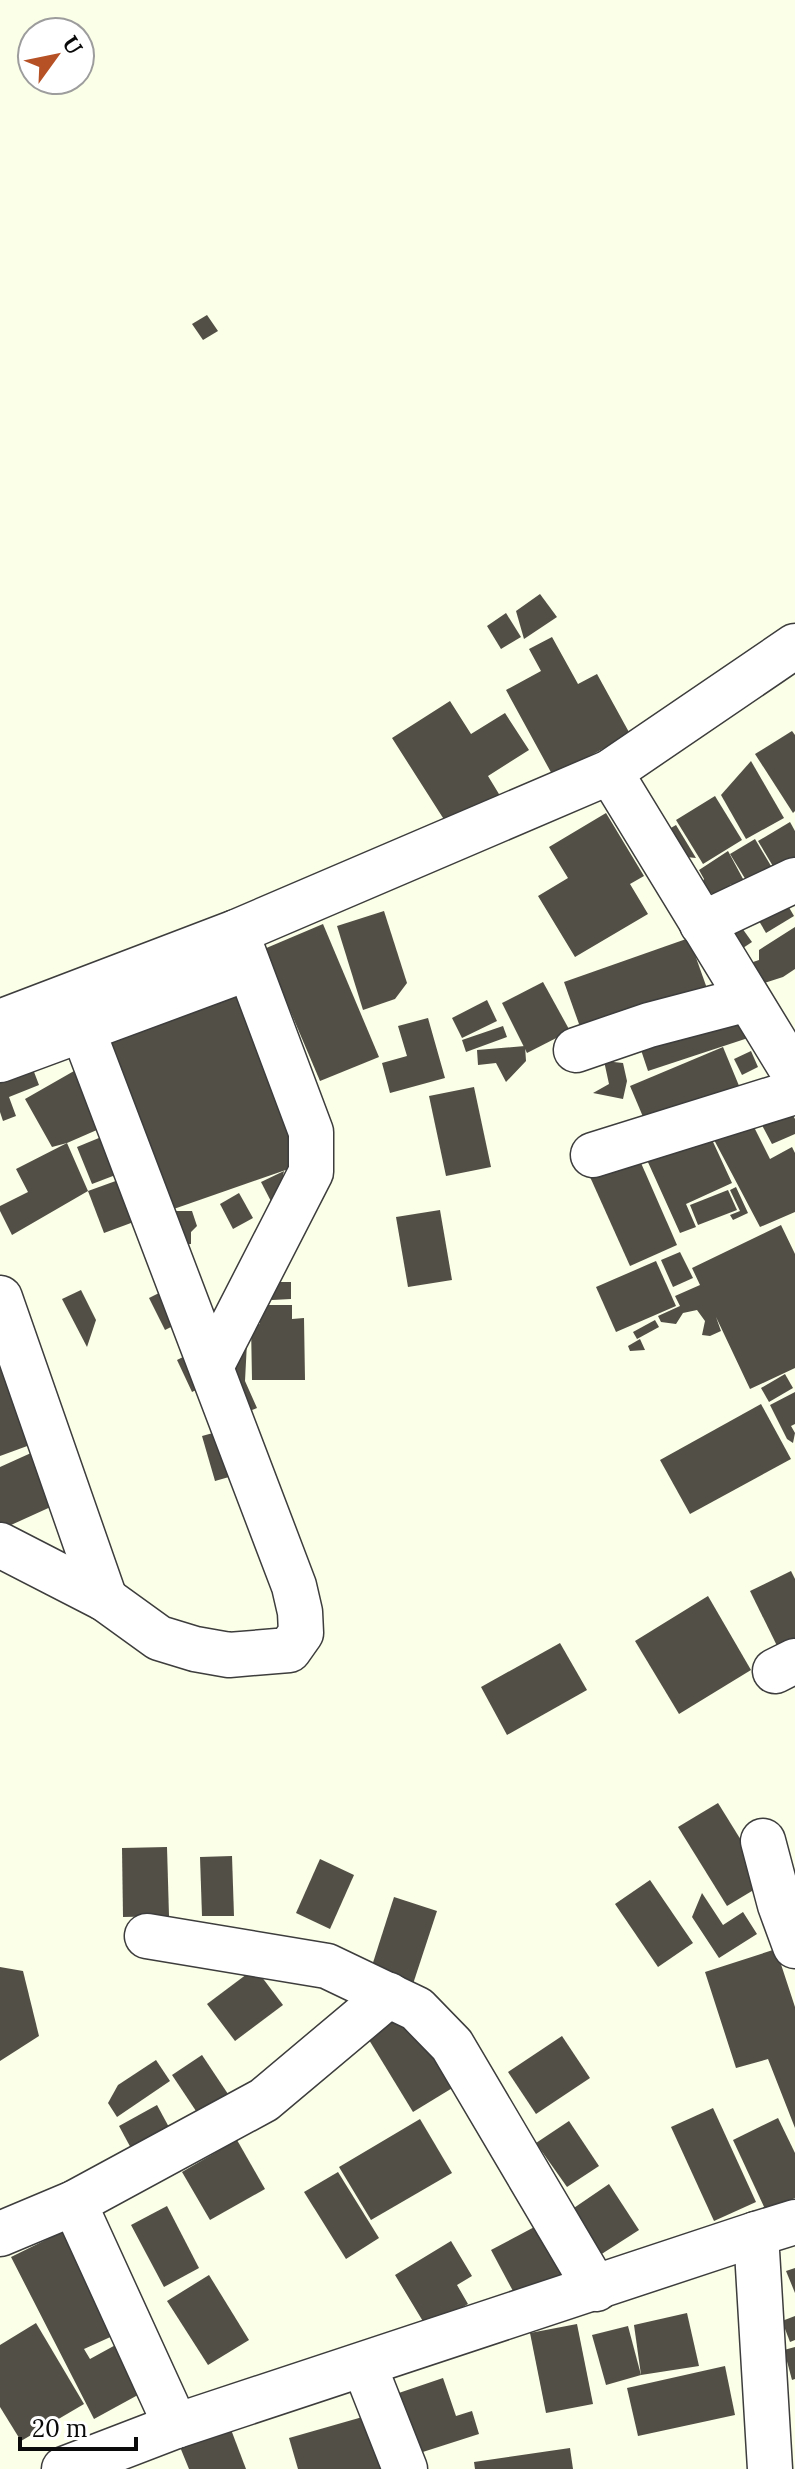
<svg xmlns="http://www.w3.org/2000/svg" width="795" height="2469" font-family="Lora,serif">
  <rect width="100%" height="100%" fill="#fbffe7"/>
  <!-- building -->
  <g fill="#524f46">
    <polygon points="207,315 218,331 203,340 192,324"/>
    <polygon points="540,594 557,617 524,639 516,611"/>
    <polygon points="506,613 521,637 501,649 487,626"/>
    <polygon points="552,637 578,684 597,674 630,734 553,776 506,690 541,671 529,649"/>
    <polygon points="450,701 471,734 505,713 529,750 488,776 502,799 452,832 392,738"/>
    <polygon points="792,731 795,735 795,811 793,813 755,754"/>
    <polygon points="751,761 784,818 746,839 721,795"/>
    <polygon points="715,796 742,840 703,864 676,820"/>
    <polygon points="606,813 644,876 630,884 648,914 575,957 538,896 568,878 549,847"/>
    <polygon points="790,822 795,831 795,869 780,878 758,841"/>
    <polygon points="676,825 696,858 686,857 669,829"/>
    <polygon points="755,839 777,876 752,890 730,854"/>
    <polygon points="728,851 749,890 736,895 731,884 722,899 700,887 704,879 699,870"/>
    <polygon points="780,892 794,916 766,933 752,909"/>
    <polygon points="384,911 407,983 395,999 363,1010 337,926"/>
    <polygon points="323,924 379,1057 320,1081 264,949"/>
    <polygon points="795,927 795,969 783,977 758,985 750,963 759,960 759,950"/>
    <polygon points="742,928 752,942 740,950 730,937"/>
    <polygon points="689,938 709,994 584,1038 564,982"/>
    <polygon points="241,979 303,1164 168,1211 99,1034"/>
    <polygon points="543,982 570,1031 527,1053 502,1003"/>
    <polygon points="487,1000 497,1021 462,1038 452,1018"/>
    <polygon points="739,1010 748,1038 648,1071 641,1050"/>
    <polygon points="428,1018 445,1078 390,1093 382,1063 407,1056 398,1026"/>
    <polygon points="503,1026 507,1037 466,1052 462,1040"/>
    <polygon points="525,1046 526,1061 506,1082 496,1063 478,1065 477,1050"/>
    <polygon points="723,1047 742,1093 649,1131 630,1086"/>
    <polygon points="751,1051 758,1067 742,1075 734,1059"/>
    <polygon points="28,1056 39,1085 9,1097 16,1116 3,1121 0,1112 0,1067"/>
    <polygon points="604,1061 623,1063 627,1081 623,1099 593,1093 609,1084"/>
    <polygon points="74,1071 106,1126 67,1143 52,1147 25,1099"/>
    <polygon points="474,1087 491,1167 446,1176 429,1096"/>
    <polygon points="784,1099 795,1119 795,1134 772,1144 756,1114"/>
    <polygon points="749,1117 770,1159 792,1147 795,1153 795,1212 760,1227 712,1136"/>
    <polygon points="708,1131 732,1183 686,1204 696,1227 680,1233 642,1149"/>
    <polygon points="111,1133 126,1171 92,1184 77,1147"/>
    <polygon points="67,1143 88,1191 12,1235 0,1211 0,1206 28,1192 16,1169"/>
    <polygon points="634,1147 677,1245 630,1266 586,1168"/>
    <polygon points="284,1171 276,1211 261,1182"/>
    <polygon points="124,1178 139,1220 104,1233 88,1191"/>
    <polygon points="736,1187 748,1213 733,1220 730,1215 740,1211 730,1190"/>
    <polygon points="728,1190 737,1210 698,1225 690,1205"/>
    <polygon points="239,1193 253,1218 233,1229 220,1204"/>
    <polygon points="440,1210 452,1280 408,1287 396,1217"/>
    <polygon points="172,1211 192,1211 197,1226 191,1232 191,1244 173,1245"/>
    <polygon points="781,1225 795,1254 795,1368 750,1389 716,1317 721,1331 710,1336 702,1335 705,1321 697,1310 683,1313 676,1324 661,1322 658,1316 680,1306 675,1296 700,1285 692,1268"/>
    <polygon points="680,1252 693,1278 673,1287 661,1260"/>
    <polygon points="656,1261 676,1306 616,1332 596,1287"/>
    <polygon points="272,1282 291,1282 291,1299 272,1300"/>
    <polygon points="81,1290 96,1320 87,1347 62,1299"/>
    <polygon points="165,1290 181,1322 165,1330 149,1298"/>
    <polygon points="260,1305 292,1305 292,1319 304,1318 305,1380 252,1380 251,1325 260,1324"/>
    <polygon points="655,1320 659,1327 637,1339 633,1332"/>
    <polygon points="248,1323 245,1381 257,1408 244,1413 218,1366"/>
    <polygon points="640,1339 645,1350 630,1351 628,1346"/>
    <polygon points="187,1355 202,1387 192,1392 177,1360"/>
    <polygon points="0,1367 30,1445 0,1456"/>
    <polygon points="785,1374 793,1388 769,1402 761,1388"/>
    <polygon points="795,1392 795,1424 791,1426 795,1433 793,1443 787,1439 770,1405"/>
    <polygon points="761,1404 791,1459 690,1514 660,1460"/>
    <polygon points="224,1430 236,1475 215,1481 202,1436"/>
    <polygon points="31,1453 55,1505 0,1530 0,1467"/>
    <polygon points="791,1571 795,1579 795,1652 783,1658 750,1591"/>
    <polygon points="708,1596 751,1670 679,1714 635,1641"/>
    <polygon points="560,1643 587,1690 507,1735 481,1687"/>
    <polygon points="718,1803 767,1882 727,1906 678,1827"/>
    <polygon points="167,1847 169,1916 123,1917 122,1848"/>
    <polygon points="232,1856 234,1916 202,1916 200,1857"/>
    <polygon points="320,1859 354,1875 330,1929 296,1913"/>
    <polygon points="650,1880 693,1943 658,1967 615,1904"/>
    <polygon points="702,1893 723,1925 743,1912 757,1934 719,1958 692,1917"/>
    <polygon points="394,1897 437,1911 412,1987 370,1972"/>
    <polygon points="776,1949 795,2007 795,2128 768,2059 736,2068 705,1972"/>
    <polygon points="0,1967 23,1971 39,2036 0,2061"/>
    <polygon points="255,1968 283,2005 235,2041 207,2004"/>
    <polygon points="407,2010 454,2087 413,2112 366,2035"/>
    <polygon points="562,2036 590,2078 536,2114 508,2072"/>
    <polygon points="202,2055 232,2100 202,2120 172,2075"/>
    <polygon points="156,2060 170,2081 117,2117 108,2103 118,2085"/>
    <polygon points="157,2105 177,2142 139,2163 119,2126"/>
    <polygon points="713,2108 756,2202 714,2221 671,2127"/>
    <polygon points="778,2118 795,2153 795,2198 766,2211 733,2140"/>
    <polygon points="420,2119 452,2173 371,2220 339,2167"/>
    <polygon points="569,2121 599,2166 567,2187 536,2143"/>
    <polygon points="237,2140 265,2189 210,2220 182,2172"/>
    <polygon points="338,2172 379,2238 346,2259 304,2192"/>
    <polygon points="609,2184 639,2230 597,2257 568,2212"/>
    <polygon points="167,2206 199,2268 164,2287 131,2225"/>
    <polygon points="540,2224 570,2280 521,2306 491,2250"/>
    <polygon points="66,2230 117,2334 84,2349 90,2359 121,2342 147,2390 94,2419 11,2257"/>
    <polygon points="451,2241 472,2276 457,2285 468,2304 427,2328 395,2275"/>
    <polygon points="795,2268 795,2293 786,2271"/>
    <polygon points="209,2275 249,2340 208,2365 167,2301"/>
    <polygon points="687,2313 699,2366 641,2375 634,2325"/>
    <polygon points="795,2316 795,2340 790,2342 782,2321"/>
    <polygon points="36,2323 84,2404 21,2441 0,2407 0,2345"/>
    <polygon points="577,2324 593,2404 546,2413 530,2333"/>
    <polygon points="628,2326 641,2375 606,2385 592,2335"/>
    <polygon points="795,2347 795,2379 792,2380 784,2350"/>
    <polygon points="725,2366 735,2415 638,2436 627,2388"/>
    <polygon points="443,2378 456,2416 472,2411 479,2434 404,2458 384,2398"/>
    <polygon points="366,2416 381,2469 298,2469 289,2438"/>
    <polygon points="230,2427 246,2469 189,2469 180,2447"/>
    <polygon points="570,2448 573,2469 475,2469 474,2462"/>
  </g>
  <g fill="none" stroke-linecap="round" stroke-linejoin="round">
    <!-- minor casing -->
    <g stroke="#3d3d3d" stroke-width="47">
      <g id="minor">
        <polyline points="610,772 795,1075"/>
        <polyline points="702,924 795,880"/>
        <polyline points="0,1022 236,932 610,772 795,646"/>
        <polyline points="576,1050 649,1025 748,999"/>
        <polyline points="0,1060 249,968"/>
        <polyline points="593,1155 795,1092"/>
        <polyline points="0,1298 105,1599"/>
        <polyline points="212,1365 311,1172 311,1132 236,932"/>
        <polyline points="0,1545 105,1599 159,1638 195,1649 229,1655 289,1650 301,1633 300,1612 294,1586 83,1031"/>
        <polyline points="775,1671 795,1661"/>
        <polyline points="763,1841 780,1905 795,1946"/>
        <polyline points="147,1936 327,1966 417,2009 452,2045 596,2289"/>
        <polyline points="74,2203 176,2426"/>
        <polyline points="0,2234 74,2203 264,2100 389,1995"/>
        <polyline points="364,2365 405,2469"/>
        <polyline points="64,2469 176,2426 756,2234"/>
        <polyline points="770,2469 756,2234 795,2222"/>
      </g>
    </g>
    <!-- minor -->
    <use href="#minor" stroke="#fff" stroke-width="44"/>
  </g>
  <!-- north arrow -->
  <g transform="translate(56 56) rotate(57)"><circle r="38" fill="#ffffff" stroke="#9d9d9d" stroke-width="2"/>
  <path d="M0-6L14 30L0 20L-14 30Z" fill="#b65126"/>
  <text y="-12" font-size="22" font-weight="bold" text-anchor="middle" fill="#0a0a0a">U</text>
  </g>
  <!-- scale -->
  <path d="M20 2437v12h116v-12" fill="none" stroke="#0a0a0a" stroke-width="4"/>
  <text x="32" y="2437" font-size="24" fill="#0a0a0a" stroke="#ffffff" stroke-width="6" paint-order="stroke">20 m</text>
</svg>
